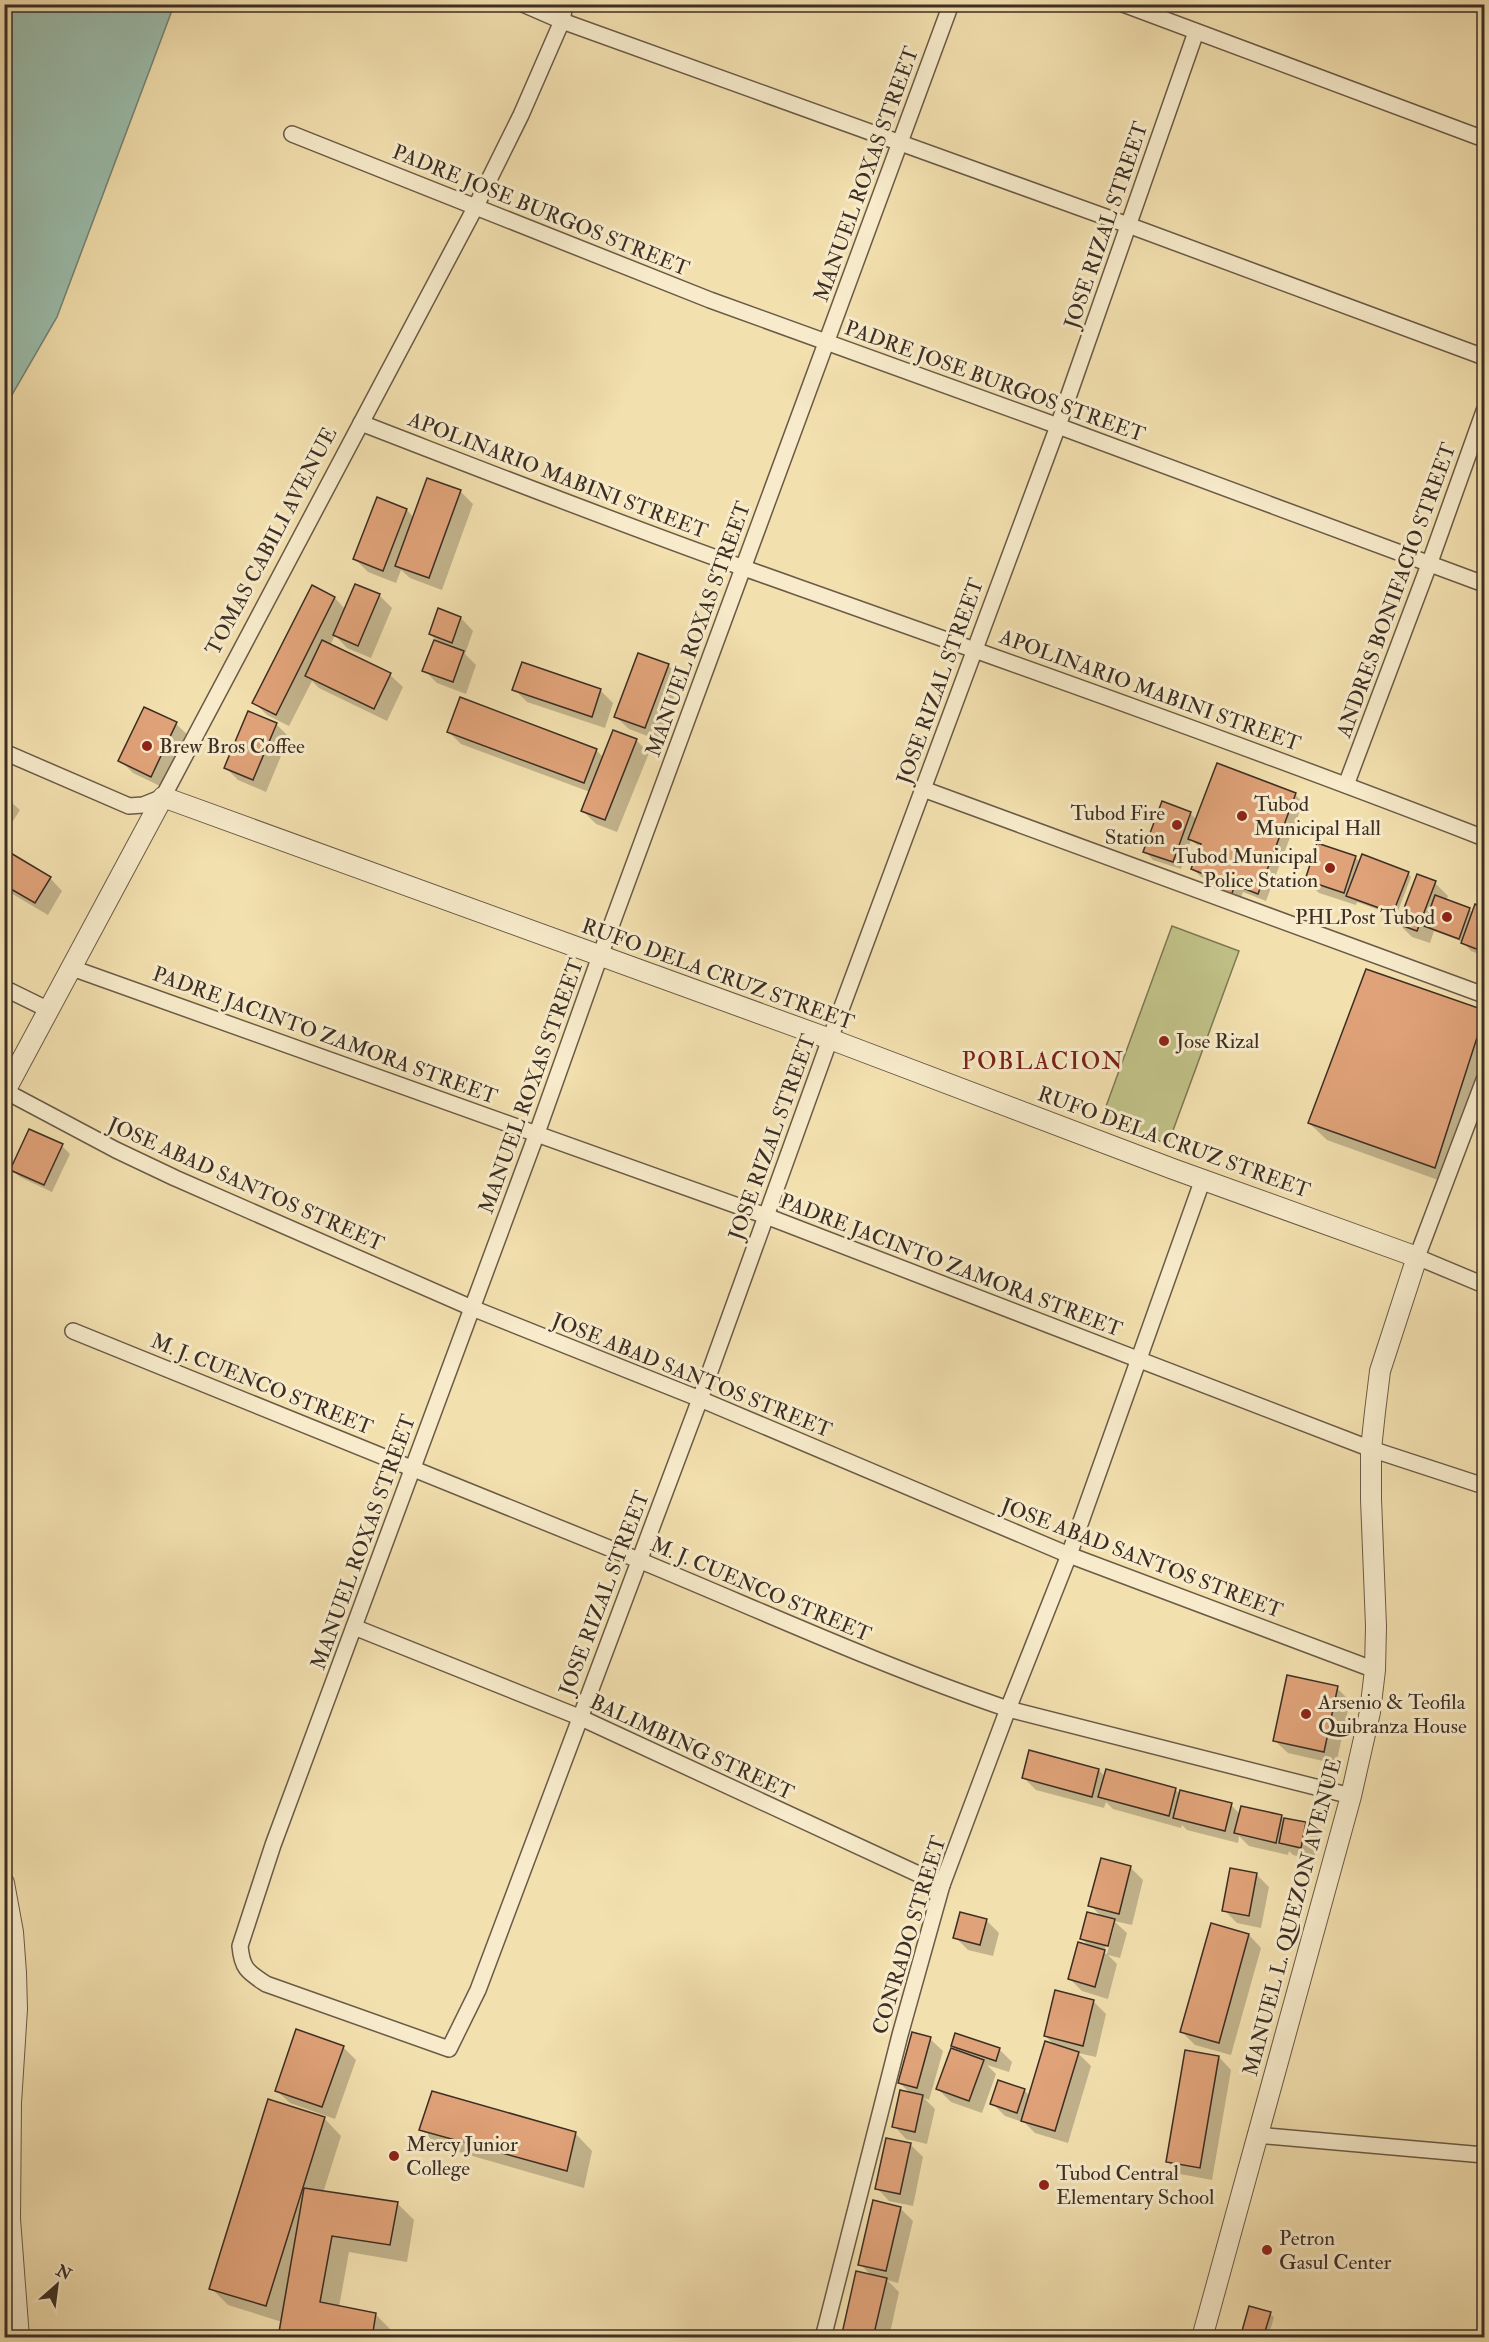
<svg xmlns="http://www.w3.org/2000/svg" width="1489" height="2342" font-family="'IM FELL Double Pica',serif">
  <rect width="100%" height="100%" fill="#f3e0af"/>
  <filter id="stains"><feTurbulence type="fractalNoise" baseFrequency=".00333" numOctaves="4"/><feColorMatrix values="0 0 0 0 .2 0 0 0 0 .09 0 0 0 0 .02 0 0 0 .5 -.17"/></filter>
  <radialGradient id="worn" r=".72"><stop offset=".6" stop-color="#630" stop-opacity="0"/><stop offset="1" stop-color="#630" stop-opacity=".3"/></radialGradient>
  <!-- green -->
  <polygon fill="#c0c187" stroke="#7e7856" stroke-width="1.5" points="1172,926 1239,951 1168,1144 1101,1120"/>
  <!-- water -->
  <polygon fill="#9bbdac" stroke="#758476" stroke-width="1.5" points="5,4 174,5 57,317 5,407"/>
  <!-- shadow -->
  <g fill="#0003" fill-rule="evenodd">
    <polygon points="460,491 473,504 442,590 410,578 401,570 396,583 368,572 355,559 407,510 414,518"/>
    <polygon points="355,586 380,596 392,608 371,658 347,648 335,635 330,646 390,675 403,687 387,721 319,688 312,681 289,726 267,715 254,702 312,587 335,598 345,609"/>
    <polygon points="439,610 461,618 473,631 465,654 476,665 466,694 437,683 424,670 440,644 430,634"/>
    <polygon points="668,665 681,678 658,740 629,729 616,717"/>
    <polygon points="514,689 600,690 613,703 605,728 527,702"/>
    <polygon points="145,709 176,724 189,736 164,788 133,773 120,760"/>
    <polygon points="276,724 289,737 266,792 238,780 226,768"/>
    <polygon points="448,731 596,750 604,758 636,740 649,753 617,832 596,824 583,811 590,792 461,744"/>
    <polygon points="1295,794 1303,803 1266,901 1243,892 1239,903 1211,881 1201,877 1193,869 1201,848 1191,840 1181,869 1153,860 1145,851 1190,813 1197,820"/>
    <polygon points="4,796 20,810 4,835"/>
    <polygon points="4,850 50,878 62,891 48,915 4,889"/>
    <polygon points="1355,857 1360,862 1408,873 1411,877 1396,916 1357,902 1356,905 1319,893 1306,880"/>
    <polygon points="1435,883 1448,896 1446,901 1469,909 1474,914 1476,906 1484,909 1484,956 1471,951 1463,942 1434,931 1430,943 1412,937 1399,924"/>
    <polygon points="1367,971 1484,1012 1484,1085 1452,1185 1327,1140 1309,1123"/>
    <polygon points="62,1146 70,1154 52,1192 20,1177 12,1169"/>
    <polygon points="1337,1688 1350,1701 1336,1764 1288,1753 1275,1741"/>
    <polygon points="1099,1770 1105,1777 1175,1789 1181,1795 1231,1805 1240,1814 1281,1817 1306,1824 1318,1836 1314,1860 1293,1855 1289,1851 1288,1855 1249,1846 1239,1836 1238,1843 1187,1830 1182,1825 1181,1828 1113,1809 1106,1802 1104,1808 1036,1790 1023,1777"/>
    <path d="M 1131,1868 L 1143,1880 L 1132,1925 L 1114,1921 L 1127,1933 L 1120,1958 L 1108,1955 L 1117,1964 L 1108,1999 L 1082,1991 L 1070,1979 L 1091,1948 L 1082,1939 L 1102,1917 L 1090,1905 ZM 1111,1927 L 1114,1927 L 1107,1954 L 1104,1953 Z"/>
    <polygon points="1256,1874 1269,1887 1261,1928 1237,1923 1224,1910"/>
    <polygon points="986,1920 999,1933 993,1956 968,1950 955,1937"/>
    <polygon points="1249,1935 1261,1948 1231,2055 1195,2045 1182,2032"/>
    <polygon points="1093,2001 1106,2014 1096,2057 1078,2053 1091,2066 1068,2143 1035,2133 1025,2123 1005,2116 992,2103 1024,2090 1030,2096 1056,2046 1045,2036"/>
    <polygon points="930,2039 943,2051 929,2100 924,2098 935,2109 927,2144 906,2139 894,2126 910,2093 900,2083"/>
    <polygon points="952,2045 999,2049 1012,2062 1009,2072 987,2065 996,2074 982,2113 951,2102 938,2089 960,2053"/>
    <polygon points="343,2047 356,2060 335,2119 290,2103 277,2091"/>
    <polygon points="1219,2057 1231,2070 1212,2180 1180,2174 1167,2161"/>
    <polygon points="324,2118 341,2136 323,2193 397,2203 414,2220 407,2262 349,2252 339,2307 375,2314 392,2331 391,2338 287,2338 280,2331 282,2322 228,2305 211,2288"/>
    <polygon points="421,2129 575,2133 592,2151 584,2188 438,2146"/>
    <polygon points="911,2145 923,2157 913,2206 889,2201 877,2188"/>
    <polygon points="900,2208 913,2221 898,2283 887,2280 899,2292 889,2338 842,2338 872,2276 860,2264"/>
    <polygon points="1270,2314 1274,2317 1268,2338 1242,2338"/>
  </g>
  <!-- building -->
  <g fill="#e0a278" stroke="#3c2e24" stroke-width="1.5">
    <polygon points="427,478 461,490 429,578 395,566"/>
    <polygon points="377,497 407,509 383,571 353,559"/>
    <polygon points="355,584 380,594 358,646 333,635"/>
    <polygon points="312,585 335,597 276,715 252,703"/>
    <polygon points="438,608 461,617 452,643 429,634"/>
    <polygon points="322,640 391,673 374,709 305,676"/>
    <polygon points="434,640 464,651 453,682 422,671"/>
    <polygon points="638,653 669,664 645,728 614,717"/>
    <polygon points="522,662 601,689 592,717 512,690"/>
    <polygon points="460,697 597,749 584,783 447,732"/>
    <polygon points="144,707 177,722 151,777 118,761"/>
    <polygon points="248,711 277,723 253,780 224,768"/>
    <polygon points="613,730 637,739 605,820 581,811"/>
    <polygon points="1217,763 1296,793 1258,894 1235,885 1231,896 1207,887 1211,877 1191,869 1201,844 1188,839"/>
    <polygon points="1162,801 1191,812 1173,862 1143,852"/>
    <polygon points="1317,843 1356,856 1344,893 1305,880"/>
    <polygon points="4,849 51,877 35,903 4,885"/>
    <polygon points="1362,854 1409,872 1393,913 1346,896"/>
    <polygon points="1417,874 1436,881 1417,931 1398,924"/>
    <polygon points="1435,895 1470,908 1459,939 1424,926"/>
    <polygon points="1475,904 1484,908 1484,952 1461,943"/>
    <polygon points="1366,969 1484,1010 1484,1016 1435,1168 1308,1123"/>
    <polygon points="29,1129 63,1144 44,1185 10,1170"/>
    <polygon points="1287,1675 1338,1686 1324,1752 1273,1741"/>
    <polygon points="1029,1750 1099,1769 1092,1797 1022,1778"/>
    <polygon points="1106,1769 1176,1788 1169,1816 1098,1797"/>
    <polygon points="1180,1790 1232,1803 1225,1831 1173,1818"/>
    <polygon points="1241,1806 1282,1815 1276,1843 1234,1833"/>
    <polygon points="1284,1818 1306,1822 1301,1848 1279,1843"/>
    <polygon points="1101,1858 1131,1866 1119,1914 1088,1906"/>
    <polygon points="1230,1868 1257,1873 1249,1916 1222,1911"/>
    <polygon points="960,1912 987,1919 980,1945 953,1938"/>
    <polygon points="1087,1912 1115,1919 1108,1946 1080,1939"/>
    <polygon points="1211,1923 1249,1934 1219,2043 1180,2032"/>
    <polygon points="1078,1942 1105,1950 1095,1987 1068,1979"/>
    <polygon points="1055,1990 1094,2000 1083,2046 1044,2036"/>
    <polygon points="296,2029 344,2046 322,2107 275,2091"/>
    <polygon points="912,2032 931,2037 917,2088 898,2083"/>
    <polygon points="955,2033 1000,2048 996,2061 951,2046"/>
    <polygon points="1045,2041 1079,2052 1055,2131 1021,2121"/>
    <polygon points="951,2048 984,2060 969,2101 936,2089"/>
    <polygon points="1185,2050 1219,2056 1200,2168 1166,2162"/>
    <polygon points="998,2080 1025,2089 1017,2113 990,2104"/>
    <polygon points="900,2090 923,2095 915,2132 892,2127"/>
    <polygon points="432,2091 576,2132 567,2171 419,2130"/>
    <polygon points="268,2099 325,2117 266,2306 209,2289"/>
    <polygon points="886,2138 911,2143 900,2194 875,2189"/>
    <polygon points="304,2188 398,2202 390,2245 332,2236 320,2302 376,2313 372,2338 311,2338 279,2332"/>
    <polygon points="873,2200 901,2207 886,2271 858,2265"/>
    <polygon points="856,2271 887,2278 873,2338 841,2338"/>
    <polygon points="1249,2306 1271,2312 1263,2338 1240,2338"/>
  </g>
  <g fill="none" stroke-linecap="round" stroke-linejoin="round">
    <!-- minor casing -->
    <g stroke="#6a5a47" stroke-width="18">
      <g id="minor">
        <polyline points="523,4 562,21 1128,225 1484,357"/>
        <path d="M 951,4 L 600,956 L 537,1133 L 273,1845 L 240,1946 C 242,1969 248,1972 266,1984 L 449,2049 L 478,1990 L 700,1399 L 830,1039 L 1058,426 L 1196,32"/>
        <polyline points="1123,4 1484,139"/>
        <polyline points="292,134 710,300 1058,426 1484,584"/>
        <path d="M 361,423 C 488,472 615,522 744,568 C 992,656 1239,743 1484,838"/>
        <polyline points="4,752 129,806 143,805 163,797 475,208 521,115 562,21 565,4"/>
        <polyline points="1346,785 1430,562 1484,411"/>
        <polyline points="923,789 1484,995"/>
        <polyline points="72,968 766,1216 1371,1449 1484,1486"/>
        <polyline points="4,988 49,1010"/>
        <polyline points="1484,1080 1417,1257 1484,1285"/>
        <polyline points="5,1091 116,1150 175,1178 472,1308 700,1399 1069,1555 1375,1670"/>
        <path d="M 73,1331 C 261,1407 449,1482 636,1559 C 760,1610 881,1666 1008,1709 L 1351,1796"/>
        <polyline points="354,1627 579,1717 942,1885"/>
        <polyline points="1256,2135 1484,2155"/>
        <polyline points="823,2338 900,2035 942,1885 1008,1709 1069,1555 1203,1179"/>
      </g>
    </g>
    <!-- tertiary casing -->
    <g stroke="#6a5a47" stroke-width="22">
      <g id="tertiary">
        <polyline points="4,1093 163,797 830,1039 1173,1169 1417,1257 1380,1371 1375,1412 1371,1449 1371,1499 1376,1626 1375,1670 1370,1712 1351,1796 1202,2338"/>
        <polyline points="4,1883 13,1932 16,1973 17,2009 11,2103 10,2219 19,2338"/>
      </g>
    </g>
    <!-- minor -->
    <use href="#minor" stroke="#f7ebcb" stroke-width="15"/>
    <!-- tertiary -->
    <use href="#tertiary" stroke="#f7ebcb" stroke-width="20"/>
  </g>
  <!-- markers -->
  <g fill="#8f2418" stroke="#f7ebcb" stroke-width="2">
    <circle cx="147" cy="746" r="6"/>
    <circle cx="1242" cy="816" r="6"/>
    <circle cx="1177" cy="825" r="6"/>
    <circle cx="1330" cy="868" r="6"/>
    <circle cx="1447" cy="917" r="6"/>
    <circle cx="1164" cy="1041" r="6"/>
    <circle cx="1306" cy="1714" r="6"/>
    <circle cx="394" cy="2156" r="6"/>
    <circle cx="1044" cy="2185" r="6"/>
    <circle cx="1267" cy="2250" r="6"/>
  </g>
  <g text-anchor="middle" stroke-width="6" stroke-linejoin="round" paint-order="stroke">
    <!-- street labels -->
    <g font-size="21" fill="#3c2e24" stroke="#f7ebcb">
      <text transform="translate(866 174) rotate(-70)" y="7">MANUEL ROXAS STREET</text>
      <text transform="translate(541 210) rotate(22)" y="7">PADRE JOSE BURGOS STREET</text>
      <text transform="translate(1106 225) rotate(-71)" y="7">JOSE RIZAL STREET</text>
      <text transform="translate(995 381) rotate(20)" y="7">PADRE JOSE BURGOS STREET</text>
      <text transform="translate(558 475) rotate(21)" y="7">APOLINARIO MABINI STREET</text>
      <text transform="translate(271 541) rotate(-62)" y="7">TOMAS CABILI AVENUE</text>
      <text transform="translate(1396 590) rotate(-70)" y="7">ANDRES BONIFACIO STREET</text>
      <text transform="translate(698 629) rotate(-70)" y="7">MANUEL ROXAS STREET</text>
      <text transform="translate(940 681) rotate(-70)" y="7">JOSE RIZAL STREET</text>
      <text transform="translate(1150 690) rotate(20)" y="7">APOLINARIO MABINI STREET</text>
      <text transform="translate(718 974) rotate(20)" y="7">RUFO DELA CRUZ STREET</text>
      <text transform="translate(325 1035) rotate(20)" y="7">PADRE JACINTO ZAMORA STREET</text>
      <text transform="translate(531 1086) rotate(-70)" y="7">MANUEL ROXAS STREET</text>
      <text transform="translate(772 1137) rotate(-70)" y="7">JOSE RIZAL STREET</text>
      <text transform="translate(1174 1142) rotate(20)" y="7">RUFO DELA CRUZ STREET</text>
      <text transform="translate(246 1184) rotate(24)" y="7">JOSE ABAD SANTOS STREET</text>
      <text transform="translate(951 1265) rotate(21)" y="7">PADRE JACINTO ZAMORA STREET</text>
      <text transform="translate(692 1375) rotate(22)" y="7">JOSE ABAD SANTOS STREET</text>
      <text transform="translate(262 1384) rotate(22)" y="7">M. J. CUENCO STREET</text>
      <text transform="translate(363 1542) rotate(-70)" y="7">MANUEL ROXAS STREET</text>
      <text transform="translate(1142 1558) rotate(21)" y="7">JOSE ABAD SANTOS STREET</text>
      <text transform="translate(761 1589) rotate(23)" y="7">M. J. CUENCO STREET</text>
      <text transform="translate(604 1593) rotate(-69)" y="7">JOSE RIZAL STREET</text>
      <text transform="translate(692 1747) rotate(25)" y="7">BALIMBING STREET</text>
      <text transform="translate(1292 1917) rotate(-75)" y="7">MANUEL L. QUEZON AVENUE</text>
      <text transform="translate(909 1935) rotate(-73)" y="7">CONRADO STREET</text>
    </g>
    <!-- poi labels -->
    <g font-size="21" fill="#3c2e24" stroke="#f7ebcb" text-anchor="start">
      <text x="159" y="753">Brew Bros Coffee</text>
      <text x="1254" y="811">Tubod<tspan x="1254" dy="24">Municipal Hall</tspan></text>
      <text x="1165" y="820" text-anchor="end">Tubod Fire<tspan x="1165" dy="24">Station</tspan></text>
      <text x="1318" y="863" text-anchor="end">Tubod Municipal<tspan x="1318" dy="24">Police Station</tspan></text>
      <text x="1435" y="924" text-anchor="end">PHLPost Tubod</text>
      <text x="1176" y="1048">Jose Rizal</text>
      <text x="1318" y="1709">Arsenio &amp; Teofila<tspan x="1318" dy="24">Quibranza House</tspan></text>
      <text x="406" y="2151">Mercy Junior<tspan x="406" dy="24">College</tspan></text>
      <text x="1056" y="2180">Tubod Central<tspan x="1056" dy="24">Elementary School</tspan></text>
      <text x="1279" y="2245">Petron<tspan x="1279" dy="24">Gasul Center</tspan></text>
    </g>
    <!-- quarter labels -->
    <g font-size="24" letter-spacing="1.5" fill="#7a1f14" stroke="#f7ebcb">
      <text x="1043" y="1069">POBLACION</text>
    </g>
  </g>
  <!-- margin -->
  <rect width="1489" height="2342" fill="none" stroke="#f3e0af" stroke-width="24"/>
  <rect x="6" y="6" width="1477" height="2330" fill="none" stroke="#3c2e24" stroke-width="3"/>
  <rect x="12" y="12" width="1465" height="2318" fill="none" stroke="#3c2e24" stroke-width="1.5"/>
  <!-- north arrow -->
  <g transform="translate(57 2285) rotate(28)" stroke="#f7ebcb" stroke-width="4.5" paint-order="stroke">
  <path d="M0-4.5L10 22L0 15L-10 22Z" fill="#3c2e24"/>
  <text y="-9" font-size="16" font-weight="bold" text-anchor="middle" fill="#3c2e24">N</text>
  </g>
  <rect width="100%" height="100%" filter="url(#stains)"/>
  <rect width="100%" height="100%" fill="url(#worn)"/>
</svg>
